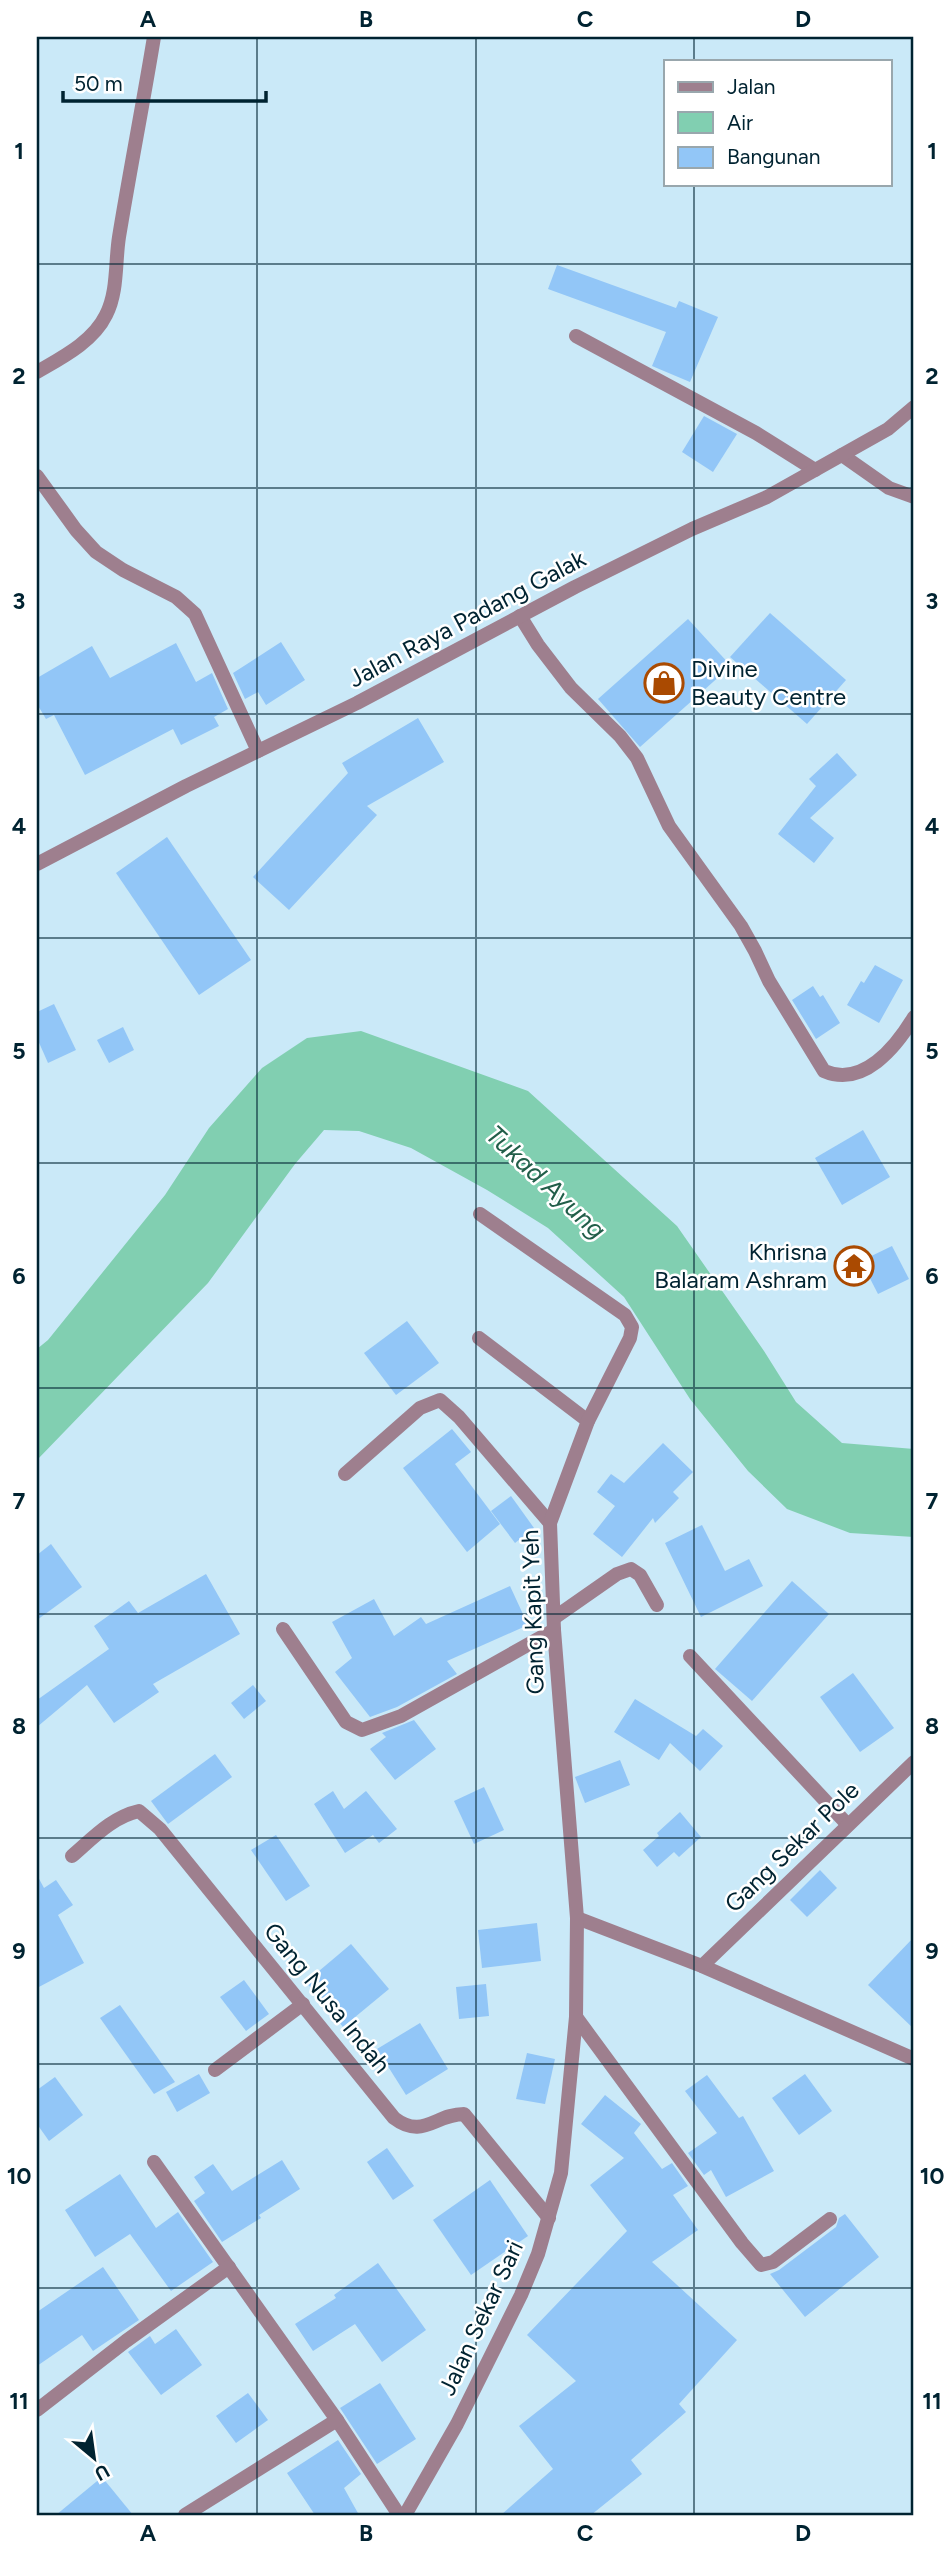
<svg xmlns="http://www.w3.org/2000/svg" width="951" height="2552" font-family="Figtree,sans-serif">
  <rect width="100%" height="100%" fill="#cae9f8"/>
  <!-- water -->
  <polygon fill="#81cfb1" points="361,1031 528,1091 677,1226 764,1351 796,1402 842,1443 914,1449 914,1537 850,1533 787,1509 748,1471 690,1399 624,1297 548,1228 487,1190 411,1148 359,1131 324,1130 295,1164 208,1283 37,1460 37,1349 48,1340 165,1195 209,1128 262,1068 307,1038"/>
  <!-- building -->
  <g fill="#92c6f7">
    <polygon points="557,265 676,308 679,301 718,317 690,382 652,366 666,332 548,289"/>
    <polygon points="704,416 737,434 713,472 682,452"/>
    <polygon points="770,613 846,680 807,724 730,657"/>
    <polygon points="688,619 731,666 640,747 598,699"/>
    <polygon points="281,642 305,680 266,705 258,692 245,699 233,673"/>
    <polygon points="176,643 196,682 212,673 228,709 214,717 219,726 181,745 173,729 85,775 54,715 46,719 37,704 37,678 92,646 110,678"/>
    <polygon points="418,718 444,762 367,806 377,815 289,910 253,877 348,773 342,763"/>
    <polygon points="837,753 857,775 810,818 834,838 814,863 778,834 816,786 809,779"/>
    <polygon points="167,837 251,960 199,995 116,873"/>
    <polygon points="875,965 903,980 879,1023 847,1005 861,981 864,983"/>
    <polygon points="813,986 820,997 823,995 840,1023 816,1039 792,1000"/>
    <polygon points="54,1004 76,1050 48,1063 37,1038 37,1012"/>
    <polygon points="123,1027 134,1050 109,1063 97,1040"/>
    <polygon points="863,1130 890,1177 842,1205 815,1158"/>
    <polygon points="892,1246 909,1279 878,1294 861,1261"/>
    <polygon points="407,1321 439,1363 396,1395 364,1353"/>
    <polygon points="452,1429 471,1452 455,1464 500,1524 467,1552 403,1468"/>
    <polygon points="663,1443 693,1472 673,1492 679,1498 655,1523 653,1518 622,1557 593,1534 615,1506 597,1492 611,1474 624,1483"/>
    <polygon points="511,1496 534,1528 515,1543 491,1511"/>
    <polygon points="702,1525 725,1571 749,1559 763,1586 701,1617 665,1543"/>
    <polygon points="51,1544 82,1587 37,1620 37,1555"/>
    <polygon points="206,1574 240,1634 153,1684 159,1692 114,1723 87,1685 37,1727 37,1700 109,1649 94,1626 129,1601 138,1613"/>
    <polygon points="792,1581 829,1614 752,1701 715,1669"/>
    <polygon points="510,1586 528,1625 447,1661 457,1674 397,1707 370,1717 335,1672 352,1658 332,1622 374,1599 394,1636 421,1617 426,1624"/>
    <polygon points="853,1673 894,1728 860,1752 820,1697"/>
    <polygon points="253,1685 266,1701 244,1719 231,1703"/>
    <polygon points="635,1699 696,1736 703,1729 723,1746 700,1771 670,1743 659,1760 614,1732"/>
    <polygon points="414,1720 436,1749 395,1780 370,1749 386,1737 382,1733"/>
    <polygon points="215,1754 232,1777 168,1824 151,1801"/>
    <polygon points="620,1760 630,1785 585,1803 575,1777"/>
    <polygon points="484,1787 504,1830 474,1844 454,1801"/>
    <polygon points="333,1791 344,1809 366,1791 397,1829 379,1843 373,1835 345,1853 314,1804"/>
    <polygon points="680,1812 701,1837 679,1857 674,1852 657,1867 643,1850 659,1836 657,1833"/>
    <polygon points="276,1835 310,1886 286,1901 251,1850"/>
    <polygon points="820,1870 837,1888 807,1917 790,1900"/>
    <polygon points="37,1875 44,1888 56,1880 73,1905 58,1915 84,1963 37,1988"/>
    <polygon points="537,1923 541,1961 482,1968 478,1930"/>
    <polygon points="914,1937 914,2029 868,1985"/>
    <polygon points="351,1944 389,1989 343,2027 306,1982"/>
    <polygon points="244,1980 269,2014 246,2031 220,1997"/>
    <polygon points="486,1984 489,2016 459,2019 456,1987"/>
    <polygon points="120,2005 175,2082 154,2094 100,2018"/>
    <polygon points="420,2023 448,2069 406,2095 377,2049"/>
    <polygon points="527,2053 555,2059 545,2104 516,2099"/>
    <polygon points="199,2074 210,2093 177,2112 166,2092"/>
    <polygon points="805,2074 832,2111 799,2135 772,2098"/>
    <polygon points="707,2075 739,2118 743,2116 774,2171 726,2197 711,2170 704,2175 688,2153 717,2133 685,2091"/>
    <polygon points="55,2077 83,2115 49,2141 37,2124 37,2090"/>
    <polygon points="605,2095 641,2124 634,2133 662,2169 672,2163 688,2186 673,2195 698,2230 652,2262 737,2340 679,2404 686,2412 631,2460 642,2474 591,2515 501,2515 553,2469 519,2426 576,2381 527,2335 627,2231 590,2185 624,2158 581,2124"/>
    <polygon points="387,2148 414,2186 393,2200 367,2162"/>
    <polygon points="282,2160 300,2189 259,2215 261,2218 222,2242 194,2201 205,2193 194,2177 213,2164 232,2191"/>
    <polygon points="120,2174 156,2228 178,2212 213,2262 171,2291 130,2234 95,2257 65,2210"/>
    <polygon points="490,2180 528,2236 471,2275 433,2220"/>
    <polygon points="845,2214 879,2257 805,2317 770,2274 779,2270 836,2227 839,2218"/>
    <polygon points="378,2263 426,2330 382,2362 355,2324 313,2351 295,2324 336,2298 334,2295"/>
    <polygon points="103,2267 139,2320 93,2351 82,2335 37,2366 37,2312"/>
    <polygon points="176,2329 202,2365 161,2395 128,2352 150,2336 155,2344"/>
    <polygon points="380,2383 416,2439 377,2464 340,2408"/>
    <polygon points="248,2393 268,2420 236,2443 216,2416"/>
    <polygon points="338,2440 361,2474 344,2488 359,2515 315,2515 287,2473"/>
    <polygon points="102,2477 133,2515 56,2515"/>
  </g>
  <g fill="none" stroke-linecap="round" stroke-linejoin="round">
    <!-- street -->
    <g stroke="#9e7f8e" stroke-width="14">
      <polyline points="576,336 756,433 815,470"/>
      <path d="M 37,372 C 61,358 93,342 106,315 C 118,292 115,262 119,237 C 130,170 143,104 154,37"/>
      <polyline points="842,455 889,488 914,497"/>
      <polyline points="37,476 76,530 96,552 123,570 176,597 195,614 258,751"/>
      <path d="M 520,616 L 538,645 L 571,688 L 620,736 L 637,758 L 669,826 L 741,926 L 755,951 L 769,981 L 824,1071 C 863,1088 896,1047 914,1017"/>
      <polyline points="37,864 186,786 357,703 575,587 692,529 767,497 888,429 914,407"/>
      <polyline points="479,1338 588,1421"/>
      <polyline points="345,1474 420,1408 440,1400 459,1417 550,1523"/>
      <polyline points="554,1618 617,1574 631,1569 640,1575 657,1605"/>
      <polyline points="283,1629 346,1722 362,1730 401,1716 554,1630"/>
      <polyline points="690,1656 847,1824"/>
      <path d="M 72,1856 C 93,1838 112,1817 139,1811 L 160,1829 L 394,2118 C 423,2140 435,2114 464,2114 L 549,2218"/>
      <polyline points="577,1918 702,1966 914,2059"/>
      <polyline points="702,1966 914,1762"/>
      <polyline points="576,2017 742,2243 761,2265 773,2262 830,2219"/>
      <polyline points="215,2070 303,2004"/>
      <polyline points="154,2162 337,2420 399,2515"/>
      <polyline points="37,2410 126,2341 229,2267"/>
      <polyline points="185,2515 337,2420"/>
      <polyline points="405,2515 457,2424 521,2295 538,2254 561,2173 576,2017 577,1918 554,1630 550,1523 588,1421 630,1338 632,1327 625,1315 480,1214"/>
    </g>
  </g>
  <!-- grid -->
  <path fill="none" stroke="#002331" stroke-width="2" stroke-opacity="0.55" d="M 257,37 L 257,2515M 476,37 L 476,2515M 694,37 L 694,61M 694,184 L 694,2515M 37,264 L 914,264M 37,488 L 914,488M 37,714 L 914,714M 37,938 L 914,938M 37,1163 L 914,1163M 37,1388 L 914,1388M 37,1614 L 914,1614M 37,1838 L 914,1838M 37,2064 L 914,2064M 37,2288 L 914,2288"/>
  <!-- icons -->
  <defs>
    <g id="shop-ring" transform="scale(2.0125)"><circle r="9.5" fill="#fff" stroke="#aa4a01" stroke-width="1.5"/><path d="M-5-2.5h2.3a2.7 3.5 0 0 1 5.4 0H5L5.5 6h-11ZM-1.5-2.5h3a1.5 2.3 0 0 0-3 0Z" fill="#aa4a01"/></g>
    <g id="temple-ring" transform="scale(2.0125)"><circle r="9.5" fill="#fff" stroke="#aa4a01" stroke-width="1.5"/><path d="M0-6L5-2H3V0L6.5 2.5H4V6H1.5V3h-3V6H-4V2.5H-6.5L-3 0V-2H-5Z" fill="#aa4a01"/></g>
  </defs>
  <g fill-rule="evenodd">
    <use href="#shop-ring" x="664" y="683"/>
    <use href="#temple-ring" x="854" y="1266"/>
  </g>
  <g text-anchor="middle" stroke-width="5" stroke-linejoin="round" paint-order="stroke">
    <!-- street labels -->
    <g font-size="24" fill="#002331" stroke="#fff">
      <text transform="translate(467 619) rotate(-28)" y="8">Jalan Raya Padang Galak</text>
      <text transform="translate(533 1612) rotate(-92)" y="8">Gang Kapit Yeh</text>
      <text transform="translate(792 1847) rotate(-44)" y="8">Gang Sekar Pole</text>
      <text transform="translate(327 1998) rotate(51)" y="8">Gang Nusa Indah</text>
      <text transform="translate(481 2318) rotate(-65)" y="8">Jalan Sekar Sari</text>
    </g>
    <!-- poi labels -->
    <g font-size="24" fill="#002331" stroke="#fff" text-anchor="start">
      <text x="691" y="677">Divine<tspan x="691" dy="28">Beauty Centre</tspan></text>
      <text x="827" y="1260" text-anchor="end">Khrisna<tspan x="827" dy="28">Balaram Ashram</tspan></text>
    </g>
    <!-- water labels -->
    <g font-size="26" font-style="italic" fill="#215e49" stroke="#fff">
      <text transform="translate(546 1182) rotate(43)" y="9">Tukad Ayung</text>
    </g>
  </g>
  <!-- border -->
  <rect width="951" height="2552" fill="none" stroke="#ffffff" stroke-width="77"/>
  <!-- legend -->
  <rect x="664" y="60" width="228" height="126" fill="#ffffff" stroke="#99a7ad" stroke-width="2"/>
  <rect x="678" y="82" width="35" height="10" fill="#9e7f8e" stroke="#99a7ad" stroke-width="2"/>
  <text x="727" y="94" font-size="21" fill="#002331">Jalan</text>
  <rect x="678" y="112" width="35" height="21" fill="#81cfb1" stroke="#99a7ad" stroke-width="2"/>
  <text x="727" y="130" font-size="21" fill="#002331">Air</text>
  <rect x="678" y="147" width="35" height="21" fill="#92c6f7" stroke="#99a7ad" stroke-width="2"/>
  <text x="727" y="164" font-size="21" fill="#002331">Bangunan</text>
  <!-- north arrow -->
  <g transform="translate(94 2458) rotate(151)" stroke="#ffffff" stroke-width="5" paint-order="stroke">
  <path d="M0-5L12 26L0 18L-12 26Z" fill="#002331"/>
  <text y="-10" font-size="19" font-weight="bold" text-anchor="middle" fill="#002331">U</text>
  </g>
  <!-- scale -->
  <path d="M63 91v10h203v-10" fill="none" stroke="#002331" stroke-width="3.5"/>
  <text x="74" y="91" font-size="21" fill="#002331" stroke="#ffffff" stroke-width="5" paint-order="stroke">50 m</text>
  <rect x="38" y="38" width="874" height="2476" fill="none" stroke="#002331" stroke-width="2.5"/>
  <g font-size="23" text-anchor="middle" font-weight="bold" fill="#002331">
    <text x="148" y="27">A</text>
    <text x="366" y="27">B</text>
    <text x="585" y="27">C</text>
    <text x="803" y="27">D</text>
    <text x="19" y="159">1</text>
    <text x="932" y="159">1</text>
    <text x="19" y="384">2</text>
    <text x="932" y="384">2</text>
    <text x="19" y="609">3</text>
    <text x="932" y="609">3</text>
    <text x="19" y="834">4</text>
    <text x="932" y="834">4</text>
    <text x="19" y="1059">5</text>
    <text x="932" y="1059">5</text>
    <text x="19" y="1284">6</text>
    <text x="932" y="1284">6</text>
    <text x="19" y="1509">7</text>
    <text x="932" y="1509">7</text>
    <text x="19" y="1734">8</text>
    <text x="932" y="1734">8</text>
    <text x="19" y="1959">9</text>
    <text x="932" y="1959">9</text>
    <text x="19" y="2184">10</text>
    <text x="932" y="2184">10</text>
    <text x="19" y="2409">11</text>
    <text x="932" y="2409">11</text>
    <text x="148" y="2541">A</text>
    <text x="366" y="2541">B</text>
    <text x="585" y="2541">C</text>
    <text x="803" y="2541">D</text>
  </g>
</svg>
